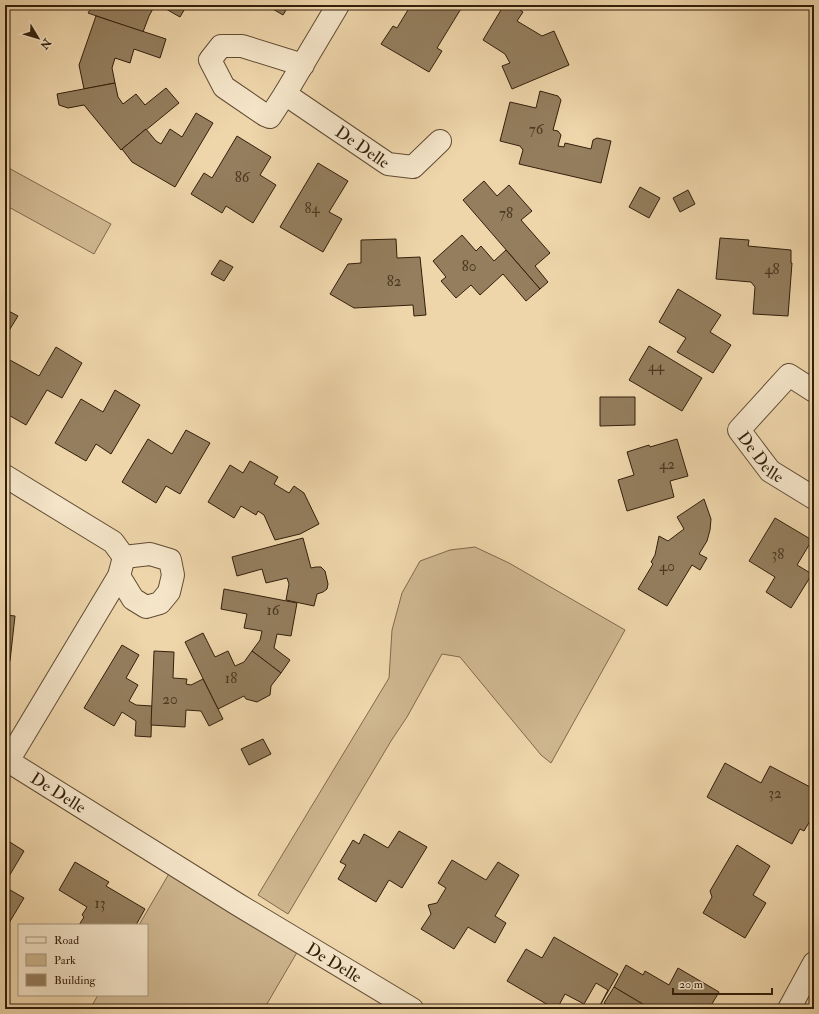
<svg xmlns="http://www.w3.org/2000/svg" width="819" height="1014" font-family="'IM FELL Double Pica',serif">
  <rect width="100%" height="100%" fill="#eed5aa"/>
  <filter id="stains"><feTurbulence type="fractalNoise" baseFrequency=".005" numOctaves="4"/><feColorMatrix values="0 0 0 0 .2 0 0 0 0 .09 0 0 0 0 .02 0 0 0 .5 -.17"/></filter>
  <radialGradient id="worn" r=".72"><stop offset=".6" stop-color="#630" stop-opacity="0"/><stop offset="1" stop-color="#630" stop-opacity=".3"/></radialGradient>
  <!-- green -->
  <g fill="#ceb68f" stroke="#806a4d">
    <polygon points="5,166 111,224 94,254 5,205"/>
    <polygon points="475,547 509,563 625,630 551,763 541,755 460,657 442,654 407,717 391,741 288,914 258,895 389,678 392,630 402,593 420,561 450,550"/>
    <polygon points="170,872 299,949 264,1009 90,1009 98,995 147,995 147,925 139,925"/>
  </g>
  <!-- building -->
  <g fill="#947e5e" stroke="#321f0b">
    <polygon points="93,5 155,5 149,16 143,32 88,13"/>
    <polygon points="159,5 187,5 180,17"/>
    <polygon points="266,5 289,5 283,15"/>
    <polygon points="411,5 459,5 462,7 437,48 442,51 429,72 381,44 393,26 397,28"/>
    <polygon points="504,5 512,5 523,12 517,21 542,36 554,31 569,65 512,89 502,66 510,63 505,54 483,40"/>
    <polygon points="96,16 166,39 160,58 134,49 130,63 115,58 112,68 115,83 84,89 79,65"/>
    <polygon points="115,83 118,97 123,104 136,94 145,105 166,88 179,103 146,130 146,129 121,150 84,105 68,108 59,105 57,94"/>
    <polygon points="540,91 558,96 561,100 553,130 558,131 561,135 558,146 564,147 565,143 591,149 593,140 597,138 611,141 601,183 519,164 523,150 520,146 500,141 510,102 536,108"/>
    <polygon points="196,113 213,123 175,187 132,162 122,149 146,129 156,141 161,144 170,129 182,137"/>
    <polygon points="237,136 271,157 260,175 276,185 253,223 226,206 222,213 191,194 204,173 212,178"/>
    <polygon points="318,163 348,181 329,212 342,219 323,252 280,227"/>
    <polygon points="484,181 497,196 509,185 532,211 521,220 550,253 535,266 548,282 540,289 463,200"/>
    <polygon points="640,187 660,198 649,218 629,207"/>
    <polygon points="688,190 695,204 680,212 673,198"/>
    <polygon points="462,235 476,251 481,246 494,261 506,250 540,289 526,301 503,274 480,295 471,285 456,298 441,281 446,277 433,261"/>
    <polygon points="720,238 749,240 748,246 791,250 791,263 792,263 788,316 753,314 755,287 751,282 716,279"/>
    <polygon points="396,239 397,258 420,257 426,315 414,316 413,305 354,308 330,294 348,264 361,263 361,240"/>
    <polygon points="220,260 233,267 224,281 211,274"/>
    <polygon points="678,289 721,315 710,332 731,345 713,373 677,352 686,338 659,322"/>
    <polygon points="5,309 18,316 5,337"/>
    <polygon points="649,346 702,378 682,411 629,380"/>
    <polygon points="56,347 82,363 62,398 47,390 26,425 5,413 5,368 10,360 39,376"/>
    <polygon points="115,390 140,405 111,454 96,444 86,461 55,443 81,399 103,412"/>
    <polygon points="600,397 635,397 635,425 600,426"/>
    <polygon points="186,430 210,443 180,494 166,486 156,503 122,482 148,439 172,454"/>
    <polygon points="677,439 688,476 670,481 674,497 627,511 618,480 634,475 627,452 649,445 650,447"/>
    <polygon points="250,461 278,477 274,484 289,493 294,486 304,493 319,524 300,534 275,540 264,515 258,511 256,515 241,506 234,518 208,502 230,465 243,473"/>
    <polygon points="704,499 711,519 710,530 707,541 699,554 707,558 700,570 692,565 667,606 638,589 653,564 651,562 655,555 659,536 668,541 684,529 677,517"/>
    <polygon points="775,518 812,540 797,565 812,574 791,608 766,592 775,577 749,561"/>
    <polygon points="303,538 311,568 316,567 321,567 325,571 328,584 327,589 323,592 317,594 314,606 286,600 289,584 287,578 266,583 262,569 237,576 232,557"/>
    <polygon points="224,589 297,603 291,636 277,634 274,648 290,660 281,673 252,651 260,640 262,631 244,628 247,614 221,609"/>
    <polygon points="5,615 15,616 10,661 5,660"/>
    <polygon points="203,633 215,657 228,651 235,666 244,662 252,651 281,673 271,686 270,695 257,702 246,699 244,696 218,709 185,642"/>
    <polygon points="122,645 139,655 126,678 138,685 129,701 136,705 152,706 151,737 135,736 136,721 122,712 114,726 84,708"/>
    <polygon points="154,651 174,652 173,678 187,679 186,684 191,685 203,679 223,719 209,726 201,711 186,710 185,727 151,725"/>
    <polygon points="263,739 271,754 249,765 241,749"/>
    <polygon points="725,763 761,783 770,766 814,789 814,814 804,831 800,829 792,844 707,797"/>
    <polygon points="399,831 427,847 402,888 389,880 376,902 338,879 346,865 340,862 353,840 359,844 364,834 388,848"/>
    <polygon points="5,839 24,851 5,883"/>
    <polygon points="737,845 770,866 753,895 766,903 745,938 703,913 712,897 710,891"/>
    <polygon points="452,860 486,880 498,862 519,875 495,916 506,923 495,943 468,927 454,949 421,929 431,914 428,905 437,903 446,888 438,883"/>
    <polygon points="75,862 109,882 106,886 145,909 136,925 79,925 84,917 82,915 87,907 59,890"/>
    <polygon points="5,887 24,898 6,928 5,928"/>
    <polygon points="554,937 618,974 598,1009 608,990 596,983 584,1004 565,994 557,1009 555,1009 507,981 526,949 542,958"/>
    <polygon points="626,965 643,975 645,971 669,985 678,968 719,992 709,1009 680,1009 673,1005 671,1009 651,1009 614,987"/>
    <polygon points="614,987 651,1009 611,1009 612,1008 604,1003"/>
  </g>
  <g fill="none" stroke-linecap="round" stroke-linejoin="round">
    <!-- minor casing -->
    <g stroke="#614c33" stroke-width="24">
      <g id="minor">
        <polyline points="303,65 242,46 221,46 210,60 224,87 265,115 270,117 285,94 338,5"/>
        <path id="s1" d="M 285,94 L 388,164 L 413,167 L 440,141"/>
        <path id="s2" d="M 814,391 L 789,375 L 739,430 L 770,471 L 814,498"/>
        <path id="s3" d="M 5,476 L 113,542 L 124,557 L 119,576 L 8,761 L 237,904 L 412,1009"/>
        <polyline points="119,576 133,599 146,607 160,603 169,592 173,575 170,560 150,554 124,557"/>
        <polyline points="789,1009 814,963"/>
      </g>
    </g>
    <!-- minor -->
    <use href="#minor" stroke="#f4e4c8" stroke-width="22"/>
  </g>
  <g text-anchor="middle" stroke-width="3" stroke-linejoin="round" paint-order="stroke">
    <!-- number labels -->
    <g font-size="15" fill="#4a3720">
      <text x="536" y="134">76</text>
      <text x="242" y="182">86</text>
      <text x="312" y="213">84</text>
      <text x="506" y="218">78</text>
      <text x="469" y="271">80</text>
      <text x="772" y="274">48</text>
      <text x="394" y="286">82</text>
      <text x="656" y="371">44</text>
      <text x="667" y="469">42</text>
      <text x="778" y="559">38</text>
      <text x="667" y="571">40</text>
      <text x="273" y="615">16</text>
      <text x="231" y="683">18</text>
      <text x="170" y="704">20</text>
      <text x="775" y="798">32</text>
      <text x="100" y="908">13</text>
    </g>
    <!-- street labels -->
    <g font-size="17" fill="#321f0b" stroke="#f4e4c8">
      <text dy="6" stroke="none"><textPath href="#s1" startOffset="94">De Delle</textPath></text>
      <text dy="6" stroke="none"><textPath href="#s2" startOffset="139">De Delle</textPath></text>
      <text dy="6" stroke="none"><textPath href="#s3" startOffset="440">De Delle</textPath></text>
      <text dy="6" stroke="none"><textPath href="#s3" startOffset="764">De Delle</textPath></text>
    </g>
  </g>
  <!-- margin -->
  <rect width="819" height="1014" fill="none" stroke="#eed5aa" stroke-width="20"/>
  <rect x="6" y="6" width="807" height="1002" fill="none" stroke="#321f0b" stroke-width="2"/>
  <rect x="10" y="10" width="799" height="994" fill="none" stroke="#321f0b"/>
  <!-- legend -->
  <rect x="18" y="924" width="130" height="72" fill="#f4e4c8" stroke="#a6957c"/>
  <rect x="26" y="937" width="20" height="6" fill="#f4e4c8" stroke="#a6957c"/>
  <text x="54" y="944" font-size="12" fill="#321f0b">Road</text>
  <rect x="26" y="954" width="20" height="12" fill="#ceb68f" stroke="#a6957c"/>
  <text x="54" y="964" font-size="12" fill="#321f0b">Park</text>
  <rect x="26" y="974" width="20" height="12" fill="#947e5e" stroke="#a6957c"/>
  <text x="54" y="984" font-size="12" fill="#321f0b">Building</text>
  <!-- north arrow -->
  <g transform="translate(38 38) rotate(128)" stroke="#f4e4c8" stroke-width="3" paint-order="stroke">
  <path d="M0-3L7 15L0 10L-7 15Z" fill="#321f0b"/>
  <text y="-6" font-size="11" font-weight="bold" text-anchor="middle" fill="#321f0b">N</text>
  </g>
  <!-- scale -->
  <path d="M673 988v6h99v-6" fill="none" stroke="#321f0b" stroke-width="2"/>
  <text x="679" y="988" font-size="12" fill="#321f0b" stroke="#f4e4c8" stroke-width="3" paint-order="stroke">20 m</text>
  <rect width="100%" height="100%" filter="url(#stains)"/>
  <rect width="100%" height="100%" fill="url(#worn)"/>
</svg>
